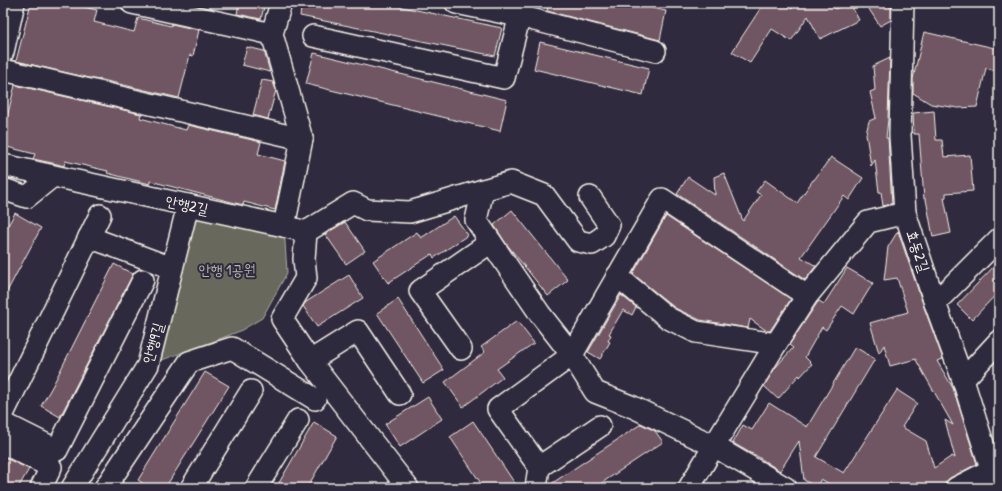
<svg xmlns="http://www.w3.org/2000/svg" width="1002" height="491" font-family="'Patrick Hand','Poor Story',sans-serif">
  <rect width="100%" height="100%" fill="#2f2a3d"/>
  <filter id="ink" filterUnits="userSpaceOnUse"><feTurbulence type="fractalNoise" baseFrequency=".025" numOctaves="2"/><feDisplacementMap in="SourceGraphic" scale="8" xChannelSelector="R" yChannelSelector="G"/><feConvolveMatrix kernelMatrix="1 2 1 2 8 2 1 2 1" color-interpolation-filters="sRGB"/></filter>
  <g filter="url(#ink)">
    <!-- green -->
    <polygon fill="#68695b" stroke="#aeada2" points="188,205 284,226 287,273 262,318 240,331 209,343 148,365"/>
    <!-- building -->
    <g fill="#6f5762" stroke="#f4f1e8">
      <polygon points="31,3 68,3 97,10 94,22 134,32 138,18 171,26 172,24 199,30 193,56 190,55 179,98 98,79 98,80 16,61"/>
      <polygon points="239,3 265,3 261,19 237,14"/>
      <polygon points="302,3 383,3 502,28 495,56 300,16"/>
      <polygon points="549,3 630,3 666,11 660,40 547,11"/>
      <polygon points="764,3 783,3 792,9 796,3 832,3 835,9 848,3 850,3 859,20 820,39 808,16 791,41 772,29 750,63 732,52"/>
      <polygon points="865,3 891,3 891,20 880,26"/>
      <polygon points="924,32 999,49 999,72 986,68 977,107 958,108 931,104 913,93 913,79"/>
      <polygon points="540,42 649,68 643,95 534,69"/>
      <polygon points="247,47 264,51 270,72 242,65"/>
      <polygon points="314,53 507,100 500,131 306,84"/>
      <polygon points="890,58 888,119 886,138 888,138 892,204 883,206 881,192 879,192 875,160 871,166 866,134 869,121 876,118 870,92 875,90 873,66"/>
      <polygon points="262,80 273,82 276,90 268,119 253,115"/>
      <polygon points="15,85 141,114 140,118 186,130 188,125 261,142 258,154 285,161 275,210 244,202 243,205 150,181 150,184 126,178 107,173 108,171 65,161 64,166 57,164 33,159 35,154 3,146 3,133"/>
      <polygon points="934,111 936,140 942,140 944,157 970,155 973,191 946,193 946,197 944,198 951,233 933,237 926,199 924,199 919,134 914,134 913,113"/>
      <polygon points="831,157 863,178 849,200 844,196 801,257 816,266 805,280 677,194 688,177 715,195 714,177 724,173 743,221 761,195 756,192 765,180 797,203 813,180 814,180"/>
      <polygon points="512,210 568,280 548,296 505,242 494,225"/>
      <polygon points="15,213 41,228 3,299 3,234"/>
      <polygon points="454,216 468,235 434,258 432,254 388,283 373,261 417,232 421,238"/>
      <polygon points="666,216 791,299 770,331 767,331 750,319 748,328 700,320 675,308 633,274"/>
      <polygon points="345,222 365,251 346,264 325,234"/>
      <polygon points="898,231 924,307 943,359 937,361 953,388 977,464 950,478 946,482 944,488 836,488 821,479 816,487 804,480 799,441 780,471 752,453 752,454 733,443 743,425 752,430 769,403 807,427 855,347 875,359 816,457 844,473 897,390 917,403 902,427 926,441 934,468 952,456 955,458 945,420 953,425 916,360 916,359 890,366 884,345 879,353 870,323 908,312 897,278 884,280 888,247"/>
      <polygon points="999,261 999,291 972,320 957,305"/>
      <polygon points="114,264 133,274 60,417 41,406 53,385"/>
      <polygon points="847,268 873,283 854,314 842,306 826,330 822,327 805,357 812,364 800,377 799,375 778,399 764,386 775,368 793,348 789,345 817,303 819,301 824,304"/>
      <polygon points="349,275 363,298 317,327 303,306 306,302"/>
      <polygon points="621,295 636,307 632,315 623,310 609,334 611,335 608,341 610,342 600,359 588,352"/>
      <polygon points="398,299 444,370 423,383 377,313"/>
      <polygon points="517,321 534,343 497,369 503,377 463,407 445,382 485,352 481,347"/>
      <polygon points="205,372 229,386 165,488 150,488 138,480"/>
      <polygon points="428,397 442,419 400,447 385,424"/>
      <polygon points="473,421 518,488 484,488 450,437"/>
      <polygon points="314,422 337,436 307,488 276,488"/>
      <polygon points="641,424 655,431 663,442 594,488 548,488 548,486"/>
      <polygon points="5,458 29,469 18,488 3,488 3,462"/>
    </g>
    <g fill="none" stroke-linecap="round" stroke-linejoin="round">
      <!-- minor casing -->
      <g stroke="#f4f1e8" stroke-width="24">
        <g id="minor">
          <polyline points="132,3 272,34"/>
          <polyline points="281,3 272,34 302,139 284,226"/>
          <polyline points="456,3 519,16 655,51"/>
          <polyline points="903,3 900,135 905,213 935,303 963,380 997,488"/>
          <polyline points="313,36 504,78 523,3"/>
          <polyline points="3,52 14,3"/>
          <polyline points="3,70 302,139"/>
          <polyline points="3,165 284,226 306,232"/>
          <polyline points="3,189 27,197 53,176"/>
          <polyline points="483,190 511,182 544,195 578,241 592,244 604,236 609,225 590,197"/>
          <polyline points="89,237 172,268"/>
          <polyline points="617,276 668,318 696,332 776,344"/>
          <polyline points="935,303 999,239"/>
          <polyline points="461,349 420,291 491,242"/>
          <polyline points="310,361 358,331 400,394"/>
          <polyline points="963,380 999,341"/>
          <polyline points="3,414 100,215"/>
          <polyline points="3,423 57,450 143,280"/>
          <polyline points="3,443 51,467 41,488"/>
          <polyline points="539,467 600,426"/>
          <polyline points="72,488 148,365 188,205"/>
          <polyline points="105,488 189,362 232,348 315,399"/>
          <polyline points="191,488 251,391"/>
          <polyline points="256,488 298,420"/>
          <polyline points="408,488 310,361 282,319 306,278 304,259 306,232 353,203 367,210 410,212 483,190 476,220 540,314 572,355 595,392 633,407 714,446 689,488"/>
          <polyline points="536,488 539,467 498,409 572,355 662,199 807,296"/>
          <polyline points="786,488 714,446 776,344 807,296 868,222 905,213"/>
          <polyline points="956,488 991,470"/>
        </g>
      </g>
      <!-- minor -->
      <use href="#minor" stroke="#2f2a3d" stroke-width="21"/>
    </g>
  </g>
  <g text-anchor="middle" stroke-width="4" stroke-linejoin="round" paint-order="stroke">
    <!-- street labels -->
    <g font-size="15" fill="#f4f1e8" stroke="#2f2a3d">
      <text transform="translate(187 205) rotate(12)" y="5">안행2길</text>
      <text transform="translate(918 251) rotate(72)" y="5">효동2길</text>
      <text transform="translate(153 343) rotate(-74)" y="5">안행9길</text>
    </g>
    <!-- park labels -->
    <g font-size="15" fill="#b5b4a9" stroke="#2f2a3d">
      <text x="227" y="275">안행 1공원</text>
    </g>
  </g>
  <!-- margin -->
  <rect width="1002" height="491" fill="none" stroke="#2f2a3d" stroke-width="16"/>
  <rect x="8" y="8" width="986" height="475" fill="none" stroke="#f4f1e8" stroke-width="1.5" filter="url(#ink)"/>
</svg>
